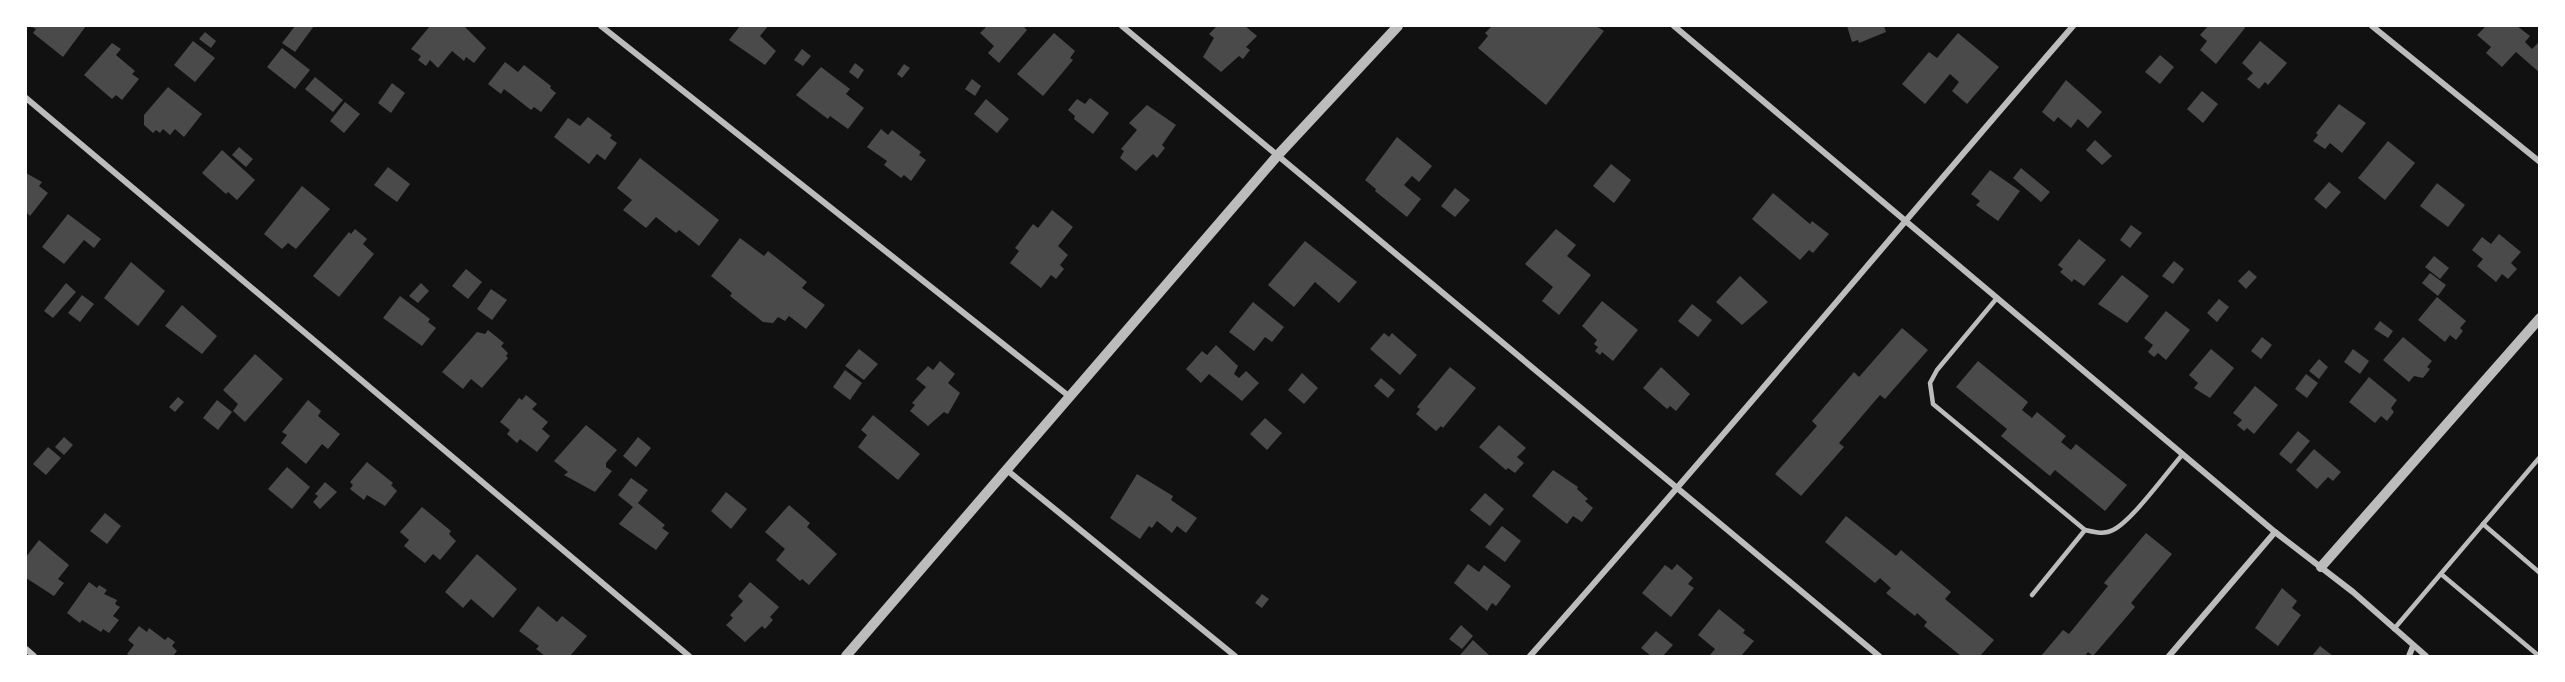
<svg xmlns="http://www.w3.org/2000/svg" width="2565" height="682" font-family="Poppins,sans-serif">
  <rect width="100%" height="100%" fill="#111"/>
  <!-- building -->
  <g fill="#4a4a4a">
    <polygon points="30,26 86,26 63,57 33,33 36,29"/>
    <polygon points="295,26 314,26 295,52 282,43"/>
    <polygon points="430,26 466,26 465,27 486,48 474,63 466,57 464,61 452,51 438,68 430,60 426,66 418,60 421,56 411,49"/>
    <polygon points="740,26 768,26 760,36 776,51 765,65 729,40"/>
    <polygon points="987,26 1023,26 1027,30 999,63 988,53 994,46 980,33"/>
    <polygon points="1217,26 1245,26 1257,36 1246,47 1250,50 1243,59 1239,56 1221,72 1203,57 1214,38 1209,34"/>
    <polygon points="1492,26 1596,26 1604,31 1546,105 1478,48 1488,36 1485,33"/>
    <polygon points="1847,26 1884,26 1886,32 1859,43 1858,40 1852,42"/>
    <polygon points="2208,26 2244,26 2245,28 2216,64 2200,50 2207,41 2200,35"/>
    <polygon points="2486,26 2517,26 2530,36 2525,42 2532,49 2540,41 2540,73 2516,52 2502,67 2486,53 2491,47 2477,35"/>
    <polygon points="205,32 216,41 211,48 199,39"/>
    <polygon points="1054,33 1075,51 1070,58 1073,60 1043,96 1017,74"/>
    <polygon points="1958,33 1999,67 1967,104 1952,91 1959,82 1950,74 1925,104 1902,84 1929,52 1937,58"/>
    <polygon points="193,41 215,58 195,82 174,65"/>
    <polygon points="2260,41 2287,63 2268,85 2265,82 2259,89 2247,79 2253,73 2242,63"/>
    <polygon points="112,43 121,49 116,55 135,71 132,74 139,79 122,100 116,95 112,99 84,75"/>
    <polygon points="282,48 310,70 295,89 267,67"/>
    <polygon points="802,49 811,56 803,66 794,60"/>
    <polygon points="2160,55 2174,67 2160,84 2145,72"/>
    <polygon points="505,62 518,72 524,65 551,86 550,88 556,93 541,112 534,107 531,110 504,89 501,94 488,84"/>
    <polygon points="855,63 864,70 858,79 849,72"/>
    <polygon points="904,64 910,68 902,78 897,74"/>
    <polygon points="821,67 850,89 846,94 864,108 848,129 830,116 828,119 796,95"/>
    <polygon points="315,77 343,100 333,112 305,89"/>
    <polygon points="972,79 981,86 975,96 965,89"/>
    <polygon points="2066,80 2102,112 2088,128 2078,119 2071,128 2058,117 2054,122 2042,112"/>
    <polygon points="392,83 405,93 391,113 378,103"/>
    <polygon points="168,87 202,114 184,137 175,129 170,135 163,129 160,133 156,130 153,133 144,125 144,115"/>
    <polygon points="2202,91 2218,104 2203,123 2187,109"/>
    <polygon points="1090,98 1109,113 1093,134 1074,119 1075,116 1068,110 1077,99 1085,104"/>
    <polygon points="986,99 1009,119 997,133 974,114"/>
    <polygon points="345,102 360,114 344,133 330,121"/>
    <polygon points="2339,104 2366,123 2342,153 2330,143 2325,149 2313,141 2318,135 2316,133"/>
    <polygon points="1147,105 1176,125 1162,145 1165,148 1157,158 1153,154 1136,171 1120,158 1124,151 1121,149 1137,130 1129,123"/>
    <polygon points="588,117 612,135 610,138 617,143 605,160 597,154 589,164 554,137 568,118 580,126"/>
    <polygon points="881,129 888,135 892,130 921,152 919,155 926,160 911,181 904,175 901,178 884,165 887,161 867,147"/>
    <polygon points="1397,137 1432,166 1419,182 1412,176 1404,185 1421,199 1407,217 1375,191 1376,189 1365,180"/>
    <polygon points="2095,140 2112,156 2102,165 2086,150"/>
    <polygon points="2388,141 2415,163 2385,200 2358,178"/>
    <polygon points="239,147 253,159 246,167 232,155"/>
    <polygon points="222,150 255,180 237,200 228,192 226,194 202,173"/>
    <polygon points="640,158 719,220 699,246 679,230 676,233 656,217 646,228 623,210 632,200 617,188"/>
    <polygon points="1611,164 1631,180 1614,203 1593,186"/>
    <polygon points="388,167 410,184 397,202 374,185"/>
    <polygon points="2021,168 2050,192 2041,202 2013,178"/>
    <polygon points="1990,170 2020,191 1998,221 1976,205 1980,201 1971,194"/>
    <polygon points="26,173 42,182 39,186 48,193 30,216 26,212"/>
    <polygon points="2329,182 2341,192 2326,209 2314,199"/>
    <polygon points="2437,183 2465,205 2448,227 2420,206"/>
    <polygon points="302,186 330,209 296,249 288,243 282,249 264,234"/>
    <polygon points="1455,188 1470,200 1455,217 1441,206"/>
    <polygon points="1773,193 1810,224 1812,221 1829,234 1813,253 1809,250 1800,260 1752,219"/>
    <polygon points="1052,210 1073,227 1058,246 1068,255 1060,265 1064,269 1056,279 1051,275 1041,288 1010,263 1019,251 1015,248 1033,224 1038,228"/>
    <polygon points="68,214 101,239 94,248 84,240 64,264 42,247"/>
    <polygon points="2131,225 2142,233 2130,248 2120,240"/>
    <polygon points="355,229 367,239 363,244 374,254 339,297 313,276 349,232 351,234"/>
    <polygon points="1556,229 1576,245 1567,256 1591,275 1559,315 1542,301 1553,287 1525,264"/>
    <polygon points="2499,234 2521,252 2511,263 2517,269 2508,279 2502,274 2496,282 2477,266 2483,259 2472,250 2482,237 2491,244"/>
    <polygon points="740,238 764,256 768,251 807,282 802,288 825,305 806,329 789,316 785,321 778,317 773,323 763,322 730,296 732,293 711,276"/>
    <polygon points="2079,239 2106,260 2084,286 2074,279 2072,282 2060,272 2063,269 2058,265"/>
    <polygon points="1305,241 1357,282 1339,303 1315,282 1294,307 1268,285"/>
    <polygon points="2434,256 2449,268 2440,279 2425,267"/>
    <polygon points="2174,261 2184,269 2173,284 2162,276"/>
    <polygon points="131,262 165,291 138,326 104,298"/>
    <polygon points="466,269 482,282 468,299 452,286"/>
    <polygon points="2249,270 2257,277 2246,289 2238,281"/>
    <polygon points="2430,273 2446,285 2438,296 2422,283"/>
    <polygon points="2122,275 2149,296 2127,323 2098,304"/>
    <polygon points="1740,276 1768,302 1742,325 1716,302"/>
    <polygon points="66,283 76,292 53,318 44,311"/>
    <polygon points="421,283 429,291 418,303 409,296"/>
    <polygon points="491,289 507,300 492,320 477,309"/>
    <polygon points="82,295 94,304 80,322 68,313"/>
    <polygon points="400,296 430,319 428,322 436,328 422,346 383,318"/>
    <polygon points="2437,297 2466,321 2460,328 2463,331 2456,340 2450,335 2445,342 2418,320"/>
    <polygon points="2219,299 2229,307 2217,322 2207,313"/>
    <polygon points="1602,301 1638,330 1613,361 1602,352 1600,355 1595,351 1598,347 1594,344 1597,340 1582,326"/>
    <polygon points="1253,302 1284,327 1272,342 1265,337 1254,351 1229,332"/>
    <polygon points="1692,304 1712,320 1698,337 1678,321"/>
    <polygon points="182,305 217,336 202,354 165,326"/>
    <polygon points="2166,311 2190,330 2166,360 2158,353 2154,357 2148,352 2153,345 2144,338"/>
    <polygon points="2380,321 2393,331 2388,338 2374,329"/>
    <polygon points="1902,328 1928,350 1885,399 1880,395 1839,443 1844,447 1801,496 1775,474 1817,426 1812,421 1854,372 1859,377"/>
    <polygon points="488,330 504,343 501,346 508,353 506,356 508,358 482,388 471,379 463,389 442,372 477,332 485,334"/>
    <polygon points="1384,333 1389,337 1392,333 1417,355 1400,375 1370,349"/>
    <polygon points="2262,337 2272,345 2261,359 2251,351"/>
    <polygon points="2403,337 2432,361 2427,367 2430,369 2423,378 2414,376 2409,382 2383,360"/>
    <polygon points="1216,345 1238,366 1234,374 1239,378 1246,371 1259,383 1242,401 1209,374 1201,383 1186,369 1202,351 1207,355"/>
    <polygon points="859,349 878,364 864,380 845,366"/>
    <polygon points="2211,349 2234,368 2210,398 2194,388 2198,383 2189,375"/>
    <polygon points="2353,349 2369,361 2360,374 2344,362"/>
    <polygon points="255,354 283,379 245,422 233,411 238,404 223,390"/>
    <polygon points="2319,359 2328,367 2319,379 2309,371"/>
    <polygon points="940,361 955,374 948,383 960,393 948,414 944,412 928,426 910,411 915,405 912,403 926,387 916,379 928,366 933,370"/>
    <polygon points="1978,361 2028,402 2022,410 2032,418 2037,412 2066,436 2061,442 2071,450 2076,444 2127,485 2105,511 2055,470 2050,476 2001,436 2007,429 1956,387"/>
    <polygon points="1450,367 1476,388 1443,428 1441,426 1436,431 1416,414 1420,409 1417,407"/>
    <polygon points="1661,367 1690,394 1676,411 1670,406 1667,409 1643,388"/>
    <polygon points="845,370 862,383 850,400 833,387"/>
    <polygon points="1302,373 1318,388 1304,404 1288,390"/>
    <polygon points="2306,374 2318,383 2307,398 2295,389"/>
    <polygon points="2369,377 2397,400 2391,408 2394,412 2387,421 2381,416 2375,423 2349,402"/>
    <polygon points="1381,378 1395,390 1388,398 1374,386"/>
    <polygon points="2255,386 2278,405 2254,434 2247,428 2244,431 2237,425 2242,420 2233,413"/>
    <polygon points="526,395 537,404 532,409 548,422 542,429 550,436 537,452 520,439 517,443 507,434 510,430 500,422 519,398 522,400"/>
    <polygon points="178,397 184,402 175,412 169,407"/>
    <polygon points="217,400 232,412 218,430 203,418"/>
    <polygon points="308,400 321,411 318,416 340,434 328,449 322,444 306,464 281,443 287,435 282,432"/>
    <polygon points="873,415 920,454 898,480 858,447 867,435 861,430"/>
    <polygon points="1265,418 1282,433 1267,450 1250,434"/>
    <polygon points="586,425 617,450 606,463 606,467 612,471 595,492 564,475 568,472 554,461"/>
    <polygon points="1499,425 1526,448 1517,457 1524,463 1515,473 1508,468 1506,470 1479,447"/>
    <polygon points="2298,431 2310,441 2291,464 2279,454"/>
    <polygon points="64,437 73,445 64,455 55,447"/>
    <polygon points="638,437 651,448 636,467 623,456"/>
    <polygon points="48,447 61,458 46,475 33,464"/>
    <polygon points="2314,449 2341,472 2333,481 2328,477 2317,489 2296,470"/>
    <polygon points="367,462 393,483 391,485 397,491 385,506 367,495 364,500 350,489 353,485 350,482"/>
    <polygon points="287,467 310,487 292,509 268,489"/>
    <polygon points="1553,470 1578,487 1577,489 1588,499 1585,501 1593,508 1582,522 1573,516 1567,524 1532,496"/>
    <polygon points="1137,474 1173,496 1171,500 1197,518 1186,533 1177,526 1172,533 1157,521 1152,528 1149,526 1140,539 1110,518"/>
    <polygon points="631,478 648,490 638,503 665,525 662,528 669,533 656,550 619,524 633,507 618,495"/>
    <polygon points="325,482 337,492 320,509 313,502 318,496 315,494"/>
    <polygon points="726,492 747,509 731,529 711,511"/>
    <polygon points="1485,493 1504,509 1490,526 1470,510"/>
    <polygon points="789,505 810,523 807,527 837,554 809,585 802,579 800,581 776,560 785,549 765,532"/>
    <polygon points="422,507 451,531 449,534 456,541 440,560 433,554 425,563 404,546 409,540 400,532"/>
    <polygon points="105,513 121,526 107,544 90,531"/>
    <polygon points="1846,516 1896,556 1901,550 1951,592 1945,599 1994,640 1980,656 1961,656 1924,626 1927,622 1917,613 1915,616 1886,593 1891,588 1880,578 1875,583 1825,542"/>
    <polygon points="1502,526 1521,541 1505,562 1485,547"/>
    <polygon points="2146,533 2172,554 2131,603 2135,607 2093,656 2088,652 2085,656 2041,656 2063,630 2069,634 2108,586 2104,583"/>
    <polygon points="39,540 69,565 58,579 64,583 54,596 26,578 26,557"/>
    <polygon points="477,554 517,589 493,618 471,599 463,608 445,592"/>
    <polygon points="1468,564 1479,572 1484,565 1511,586 1496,606 1492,603 1487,611 1454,583"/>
    <polygon points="1677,564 1693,578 1688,584 1694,588 1671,617 1642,593 1665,565 1672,570"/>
    <polygon points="89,582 97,588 99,585 107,590 104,594 117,600 115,604 120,607 113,616 119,620 109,633 103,629 101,632 82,620 80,623 67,613"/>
    <polygon points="750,582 779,607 770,617 773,620 765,629 762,626 745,642 726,625 733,618 730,615 743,601 738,596"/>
    <polygon points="2282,588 2297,601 2292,608 2301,615 2278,646 2255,628"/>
    <polygon points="1262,594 1269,599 1262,608 1255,603"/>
    <polygon points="538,606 557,622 562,616 587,636 570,656 545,656 536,649 539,646 519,631"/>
    <polygon points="1719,609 1745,630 1743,633 1754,641 1741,656 1709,656 1715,649 1698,635"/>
    <polygon points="1461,625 1473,636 1462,649 1449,639"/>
    <polygon points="139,626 147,632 149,628 165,640 168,637 175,642 172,646 177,651 173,656 131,656 127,654 134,645 128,640"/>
    <polygon points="1656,631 1673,645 1663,656 1651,656 1641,648"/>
    <polygon points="1473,640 1490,656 1460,655"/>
    <polygon points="2320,646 2333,656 2312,656"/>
  </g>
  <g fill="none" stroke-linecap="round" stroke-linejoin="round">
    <!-- service -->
    <g stroke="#bcbcbc" stroke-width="4.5">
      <path d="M 1997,298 L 1937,370 L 1930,383 L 1933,404 L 2085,530 C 2094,532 2104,535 2113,530 C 2132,521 2167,472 2183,454"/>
      <polyline points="2483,524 2540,573"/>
      <polyline points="2441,574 2539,656"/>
      <polyline points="2032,595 2085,530"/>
      <polyline points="2394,629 2540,457"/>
    </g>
    <!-- minor -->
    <g stroke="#bcbcbc" stroke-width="6">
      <polyline points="601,26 1070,397"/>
      <polyline points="1122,26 1879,656"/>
      <polyline points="1674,26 2275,532 2353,592 2426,656"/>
      <polyline points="2372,26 2540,162"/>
      <polyline points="26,98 689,656"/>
      <polyline points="1008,471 1235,656"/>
      <polyline points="26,649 34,656"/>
      <path d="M 1530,656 C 1714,449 1891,236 2073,26"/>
      <polyline points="2169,656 2275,532"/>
      <polyline points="2409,656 2413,646"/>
    </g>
    <!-- tertiary -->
    <g stroke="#bcbcbc" stroke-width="10">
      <polyline points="2321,567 2540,318"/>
      <polyline points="846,656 1278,155 1398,26"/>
    </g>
  </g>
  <!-- border -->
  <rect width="2565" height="682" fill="none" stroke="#ffffff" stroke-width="54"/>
</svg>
